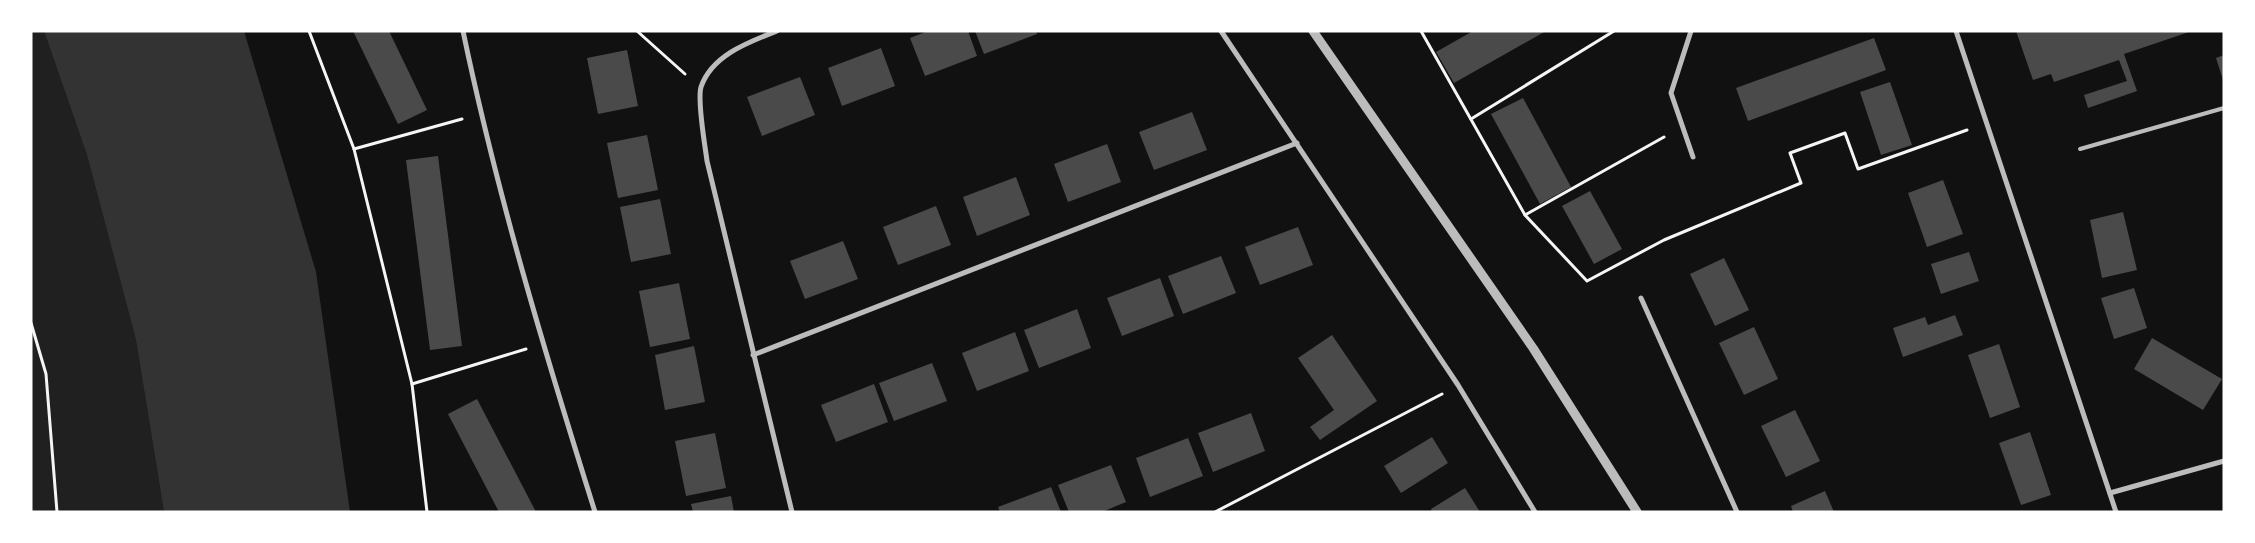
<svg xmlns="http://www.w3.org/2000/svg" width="2255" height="543" font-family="'Asap Condensed',sans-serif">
  <rect width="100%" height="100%" fill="#111"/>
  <!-- green -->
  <polygon fill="#202020" points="31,31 44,31 87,155 136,340 164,512 31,512"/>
  <!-- water -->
  <polygon fill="#333" points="44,31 244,31 316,272 350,512 164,512 136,340 87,155"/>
  <!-- building -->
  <g fill="#4a4a4a">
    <polygon points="353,31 389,31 427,110 398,124"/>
    <polygon points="928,31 968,31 977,56 925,76 910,38"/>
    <polygon points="975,31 1036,31 1037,34 984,54"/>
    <polygon points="1473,31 1546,31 1454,83 1436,52"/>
    <polygon points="2016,31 2189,31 2189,32 2124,54 2137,91 2088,108 2084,95 2127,81 2119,60 2054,82 2051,74 2033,80"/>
    <polygon points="1874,38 1886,70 1748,121 1736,88"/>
    <polygon points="881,48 895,86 842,106 828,68"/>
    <polygon points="627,50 638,106 598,114 587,58"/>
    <polygon points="2224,55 2224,79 2223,80 2216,58"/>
    <polygon points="800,77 815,115 762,136 747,97"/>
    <polygon points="1890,82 1912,145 1881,155 1860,92"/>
    <polygon points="1523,98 1571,187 1540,204 1491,114"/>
    <polygon points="1192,112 1207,150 1154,170 1139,132"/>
    <polygon points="647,135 658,190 618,198 607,143"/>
    <polygon points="1107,144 1121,182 1068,202 1054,164"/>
    <polygon points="438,156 462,346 430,350 406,160"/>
    <polygon points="1016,177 1030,215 977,236 963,197"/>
    <polygon points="1943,180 1963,234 1927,247 1908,193"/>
    <polygon points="1590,191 1622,249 1594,264 1562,206"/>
    <polygon points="660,199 671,254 631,262 620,207"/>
    <polygon points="936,206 951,245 898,265 883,227"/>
    <polygon points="2123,212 2137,270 2102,278 2090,220"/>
    <polygon points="1298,227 1313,265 1260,285 1245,247"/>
    <polygon points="843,241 858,279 805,299 790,261"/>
    <polygon points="1969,252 1979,281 1941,294 1931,264"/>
    <polygon points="1221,256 1236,293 1183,314 1168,276"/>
    <polygon points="1724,258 1749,310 1715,326 1690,274"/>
    <polygon points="1160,278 1174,316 1122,336 1107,298"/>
    <polygon points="679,283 690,339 650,347 639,291"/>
    <polygon points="2134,288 2147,328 2114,339 2101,298"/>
    <polygon points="1077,309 1091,348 1039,368 1024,330"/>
    <polygon points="1955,315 1963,335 1903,357 1893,328 1925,317 1928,325"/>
    <polygon points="1754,327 1778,379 1744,395 1719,343"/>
    <polygon points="1015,332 1029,371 977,391 962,353"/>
    <polygon points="1332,335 1377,401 1320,440 1310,427 1334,410 1298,358"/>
    <polygon points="2152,338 2222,379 2203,410 2134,369"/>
    <polygon points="1999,344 2020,407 1990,418 1968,355"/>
    <polygon points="694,346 705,402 665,410 655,355"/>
    <polygon points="932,363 947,401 894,421 879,383"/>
    <polygon points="874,384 888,422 836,442 821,405"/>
    <polygon points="477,399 536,512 499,512 448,414"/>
    <polygon points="1795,410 1820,461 1786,477 1761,426"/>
    <polygon points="1251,413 1265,451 1213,472 1198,433"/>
    <polygon points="2030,432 2051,495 2021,505 1999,443"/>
    <polygon points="715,433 726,488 686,496 675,441"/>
    <polygon points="1432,437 1448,463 1401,493 1384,466"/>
    <polygon points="1188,438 1203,476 1150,497 1136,458"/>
    <polygon points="1111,465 1126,502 1102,512 1069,512 1058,485"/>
    <polygon points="1051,487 1061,512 1000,512 998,507"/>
    <polygon points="1465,488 1480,512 1432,512 1431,509"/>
    <polygon points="1825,491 1834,512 1793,512 1791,506"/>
    <polygon points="731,496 734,512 693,512 691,504"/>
  </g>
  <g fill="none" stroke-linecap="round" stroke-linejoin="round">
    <!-- path -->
    <g stroke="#f5f5f5" stroke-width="3">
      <polyline points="309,31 354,149 412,384 427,512"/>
      <polyline points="637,31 685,74"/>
      <polyline points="1421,31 1525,215 1587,281 1664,240 1801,183 1790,153 1845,133 1858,169 1967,130"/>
      <polyline points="1471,119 1614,31"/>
      <polyline points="354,149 462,119"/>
      <polyline points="1525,215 1664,137"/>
      <polyline points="31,323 46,374 57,512"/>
      <polyline points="412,384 526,349"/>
      <polyline points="1215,512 1442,394"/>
    </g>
    <!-- service -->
    <polyline stroke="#bcbcbc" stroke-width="4" points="2080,149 2224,108"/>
    <!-- minor -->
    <g stroke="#bcbcbc" stroke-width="5">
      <path d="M 463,31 C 497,194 545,353 595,512"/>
      <path d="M 777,31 C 749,42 712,55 701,87 C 697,101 705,145 707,161 L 792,512"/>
      <polyline points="1221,31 1458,385 1535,512"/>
      <polyline points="1691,31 1671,93 1693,157"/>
      <polyline points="1956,31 2116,512"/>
      <polyline points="1641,298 1737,512"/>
      <polyline points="753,355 1297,143"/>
      <polyline points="2110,493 2224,461"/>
    </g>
    <!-- tertiary -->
    <polyline stroke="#bcbcbc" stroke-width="9" points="1313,31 1533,348 1637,512"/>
  </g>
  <!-- border -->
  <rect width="2255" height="543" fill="none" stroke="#ffffff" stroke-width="65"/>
</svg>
